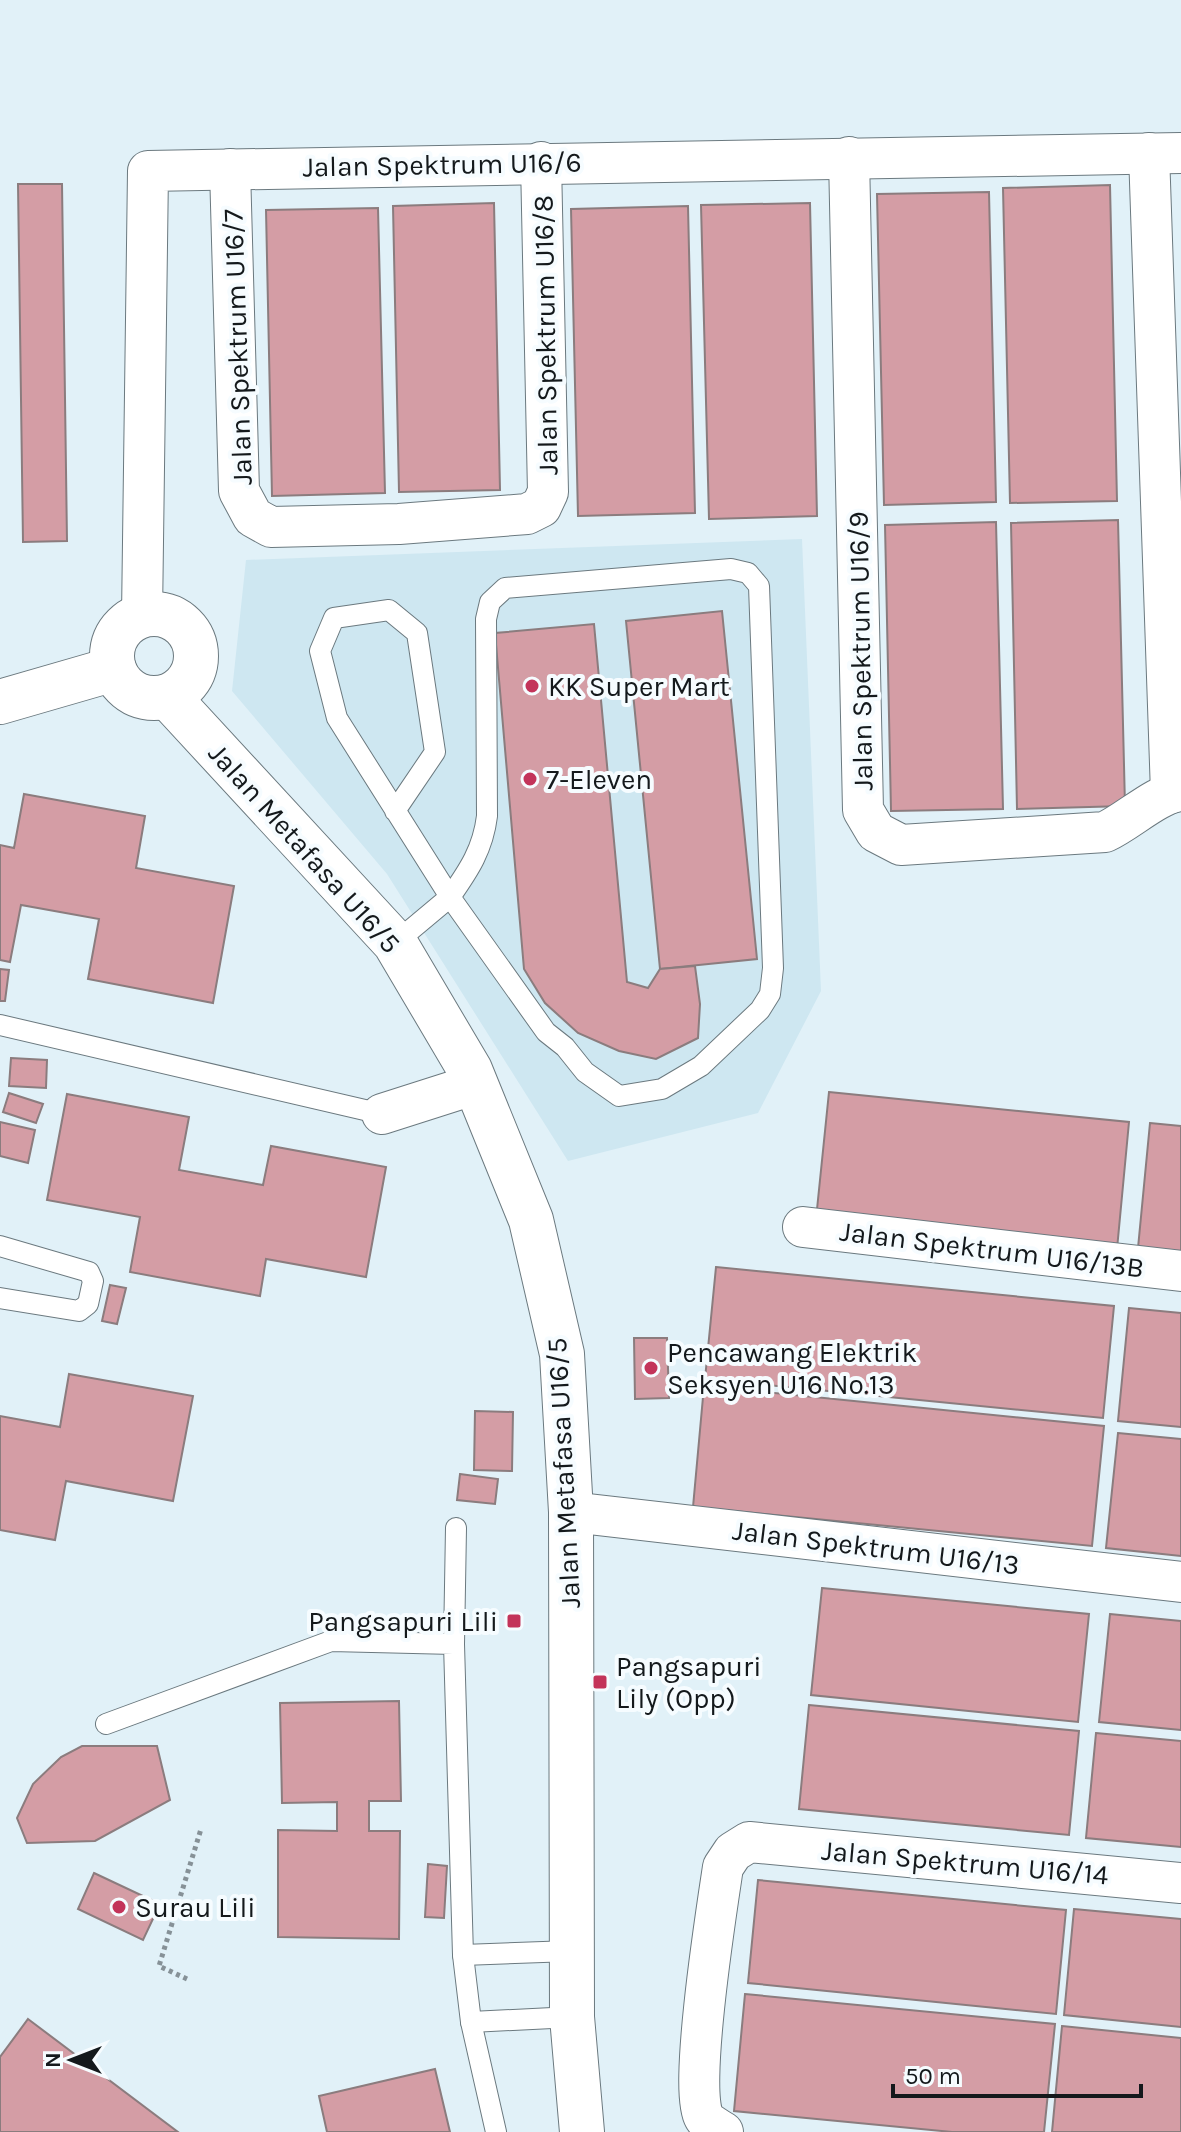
<svg xmlns="http://www.w3.org/2000/svg" width="1181" height="2132" font-family="Karla,sans-serif">
  <rect width="100%" height="100%" fill="#e1f1f8"/>
  <!-- built -->
  <polygon fill="#cee7f1" points="802,539 821,991 758,1113 568,1161 387,874 232,691 246,560"/>
  <!-- building -->
  <g fill="#d49da5" stroke="#8b7c7e" stroke-width="2">
    <polygon points="18,184 62,184 67,541 23,542"/>
    <polygon points="1110,185 1117,501 1010,503 1003,188"/>
    <polygon points="989,192 996,502 884,505 877,194"/>
    <polygon points="494,203 500,490 399,492 393,206"/>
    <polygon points="810,203 817,516 709,519 701,205"/>
    <polygon points="688,206 695,513 578,516 571,209"/>
    <polygon points="378,208 385,493 272,496 266,210"/>
    <polygon points="1118,520 1125,806 1017,809 1011,523"/>
    <polygon points="996,522 1003,809 891,811 885,525"/>
    <polygon points="722,611 757,959 660,969 626,621"/>
    <polygon points="594,624 627,982 648,988 660,969 695,966 700,1004 698,1038 656,1059 619,1051 578,1033 545,1003 524,969 495,633"/>
    <polygon points="24,794 145,816 136,868 234,886 213,1003 88,979 99,919 21,905 10,962 0,960 0,845 14,848"/>
    <polygon points="0,969 9,970 5,1001 0,1001"/>
    <polygon points="11,1058 47,1060 46,1088 9,1086"/>
    <polygon points="829,1092 1129,1122 1117,1249 816,1219"/>
    <polygon points="9,1093 43,1104 36,1123 3,1112"/>
    <polygon points="67,1094 189,1117 179,1170 263,1185 271,1146 386,1167 366,1277 266,1259 260,1296 130,1272 140,1217 47,1200"/>
    <polygon points="0,1122 35,1130 28,1163 0,1156"/>
    <polygon points="1150,1123 1181,1126 1181,1252 1138,1248"/>
    <polygon points="716,1267 1114,1306 1103,1418 705,1379"/>
    <polygon points="110,1285 126,1288 117,1324 102,1321"/>
    <polygon points="1129,1308 1181,1313 1181,1427 1118,1421"/>
    <polygon points="634,1338 667,1338 669,1398 635,1399"/>
    <polygon points="69,1374 193,1396 173,1501 66,1481 55,1540 0,1530 0,1416 60,1427"/>
    <polygon points="704,1386 1104,1426 1092,1546 693,1507"/>
    <polygon points="475,1411 513,1412 512,1471 474,1470"/>
    <polygon points="1118,1433 1181,1439 1181,1556 1106,1548"/>
    <polygon points="460,1474 498,1479 495,1504 457,1500"/>
    <polygon points="822,1588 1089,1614 1078,1722 811,1695"/>
    <polygon points="1110,1614 1181,1621 1181,1730 1099,1722"/>
    <polygon points="399,1701 401,1801 369,1801 369,1831 400,1831 399,1939 278,1937 278,1830 337,1831 337,1802 282,1803 280,1703"/>
    <polygon points="809,1705 1079,1731 1069,1835 799,1809"/>
    <polygon points="1096,1733 1181,1741 1181,1847 1086,1838"/>
    <polygon points="82,1746 157,1746 170,1800 95,1841 27,1843 17,1818 33,1784 61,1757"/>
    <polygon points="428,1864 447,1866 444,1918 425,1917"/>
    <polygon points="94,1873 160,1904 143,1940 78,1909"/>
    <polygon points="758,1880 1066,1910 1056,2014 748,1983"/>
    <polygon points="1074,1909 1181,1919 1181,2027 1064,2015"/>
    <polygon points="745,1994 1055,2024 1044,2132 952,2132 734,2111"/>
    <polygon points="28,2019 178,2132 0,2132 0,2057"/>
    <polygon points="1062,2026 1181,2038 1181,2132 1052,2132"/>
    <polygon points="435,2069 450,2132 327,2132 319,2096"/>
  </g>
  <g fill="none" stroke-linecap="round" stroke-linejoin="round">
    <!-- lane casing -->
    <g stroke="#6b797f" stroke-width="22">
      <g id="lane">
        <path d="M 731,569 L 748,573 L 759,586 L 773,968 L 770,994 L 760,1010 L 701,1066 L 662,1089 L 619,1096 L 585,1072 L 565,1047 L 546,1032 L 450,897 C 469,870 483,849 487,816 L 486,619 L 490,602 L 505,588 Z"/>
        <polyline points="395,811 435,752 417,633 389,610 334,618 320,651 337,718 450,897 395,943"/>
        <polyline points="0,1025 382,1114"/>
        <polyline points="0,1246 89,1272 93,1281 88,1304 79,1311 0,1298"/>
        <polyline points="454,1644 456,1528"/>
        <polyline points="106,1724 331,1641 454,1644 463,1955 471,2022 496,2132"/>
        <polyline points="463,1955 571,1951"/>
        <polyline points="471,2022 572,2017"/>
      </g>
    </g>
    <!-- street casing -->
    <g stroke="#6b797f" stroke-width="42">
      <g id="street">
        <polyline points="1149,153 1171,793"/>
        <path d="M 849,157 L 863,810 L 876,832 L 901,845 L 1105,832 C 1129,821 1156,794 1181,791"/>
        <polyline points="230,169 239,491 253,517 271,527 399,524 527,514 541,507 548,492 541,162"/>
        <polyline points="142,616 148,171 1181,153"/>
        <polyline points="382,1114 476,1084"/>
        <polyline points="803,1227 1181,1271"/>
        <polyline points="571,1512 1181,1582"/>
        <path d="M 723,2132 C 717,2128 707,2123 704,2117 C 688,2090 717,1907 723,1867 L 733,1852 L 749,1842 L 1181,1883"/>
      </g>
    </g>
    <!-- secondary casing -->
    <g stroke="#6b797f" stroke-width="46">
      <g id="secondary">
        <circle cx="154" cy="656" r="42"/>
        <polyline points="168,697 395,943 470,1070 531,1220 562,1354 571,1512 572,2017 582,2132"/>
        <polyline points="0,702 114,669"/>
      </g>
    </g>
    <!-- path -->
    <polyline stroke="#869197" stroke-width="5" stroke-dasharray="4 4" stroke-linecap="butt" points="187,1979 159,1966 201,1829"/>
    <!-- lane -->
    <use href="#lane" stroke="#fff" stroke-width="20"/>
    <!-- street -->
    <use href="#street" stroke="#fff" stroke-width="40"/>
    <!-- secondary -->
    <use href="#secondary" stroke="#fff" stroke-width="44"/>
  </g>
  <!-- markers -->
  <g fill="#c3345a" stroke="#f6fcff" stroke-width="3">
    <circle cx="532" cy="686" r="8"/>
    <circle cx="530" cy="779" r="8"/>
    <circle cx="651" cy="1368" r="8"/>
    <rect x="506" y="1613" width="16" height="16" rx="4"/>
    <rect x="592" y="1674" width="16" height="16" rx="4"/>
    <circle cx="119" cy="1907" r="8"/>
  </g>
  <g text-anchor="middle" stroke-width="8" stroke-linejoin="round" paint-order="stroke">
    <!-- street labels -->
    <g font-size="28" fill="#14191c" stroke="#f6fcff">
      <text transform="translate(442 164) rotate(-1)" y="10">Jalan Spektrum U16/6</text>
      <text transform="translate(545 335) rotate(-91)" y="10">Jalan Spektrum U16/8</text>
      <text transform="translate(237 347) rotate(-92)" y="10">Jalan Spektrum U16/7</text>
      <text transform="translate(860 651) rotate(-91)" y="10">Jalan Spektrum U16/9</text>
      <text transform="translate(305 848) rotate(48)" y="10">Jalan Metafasa U16/5</text>
      <text transform="translate(992 1249) rotate(7)" y="10">Jalan Spektrum U16/13B</text>
      <text transform="translate(563 1473) rotate(-93)" y="10">Jalan Metafasa U16/5</text>
      <text transform="translate(876 1547) rotate(7)" y="10">Jalan Spektrum U16/13</text>
      <text transform="translate(965 1862) rotate(5)" y="10">Jalan Spektrum U16/14</text>
    </g>
    <!-- poi labels -->
    <g font-size="28" fill="#14191c" stroke="#f6fcff" text-anchor="start">
      <text x="548" y="696">KK Super Mart</text>
      <text x="546" y="789">7-Eleven</text>
      <text x="667" y="1362">Pencawang Elektrik<tspan x="667" dy="32">Seksyen U16 No.13</tspan></text>
      <text x="498" y="1631" text-anchor="end">Pangsapuri Lili</text>
      <text x="616" y="1676">Pangsapuri<tspan x="616" dy="32">Lily (Opp)</tspan></text>
      <text x="135" y="1917">Surau Lili</text>
    </g>
  </g>
  <!-- north arrow -->
  <g transform="translate(72 2060) rotate(270)" stroke="#f6fcff" stroke-width="6" paint-order="stroke">
  <path d="M0-6L14 30L0 20L-14 30Z" fill="#14191c"/>
  <text y="-12" font-size="22" font-weight="bold" text-anchor="middle" fill="#14191c">N</text>
  </g>
  <!-- scale -->
  <path d="M893 2084v12h248v-12" fill="none" stroke="#14191c" stroke-width="4"/>
  <text x="905" y="2084" font-size="24" fill="#14191c" stroke="#f6fcff" stroke-width="6" paint-order="stroke">50 m</text>
</svg>
